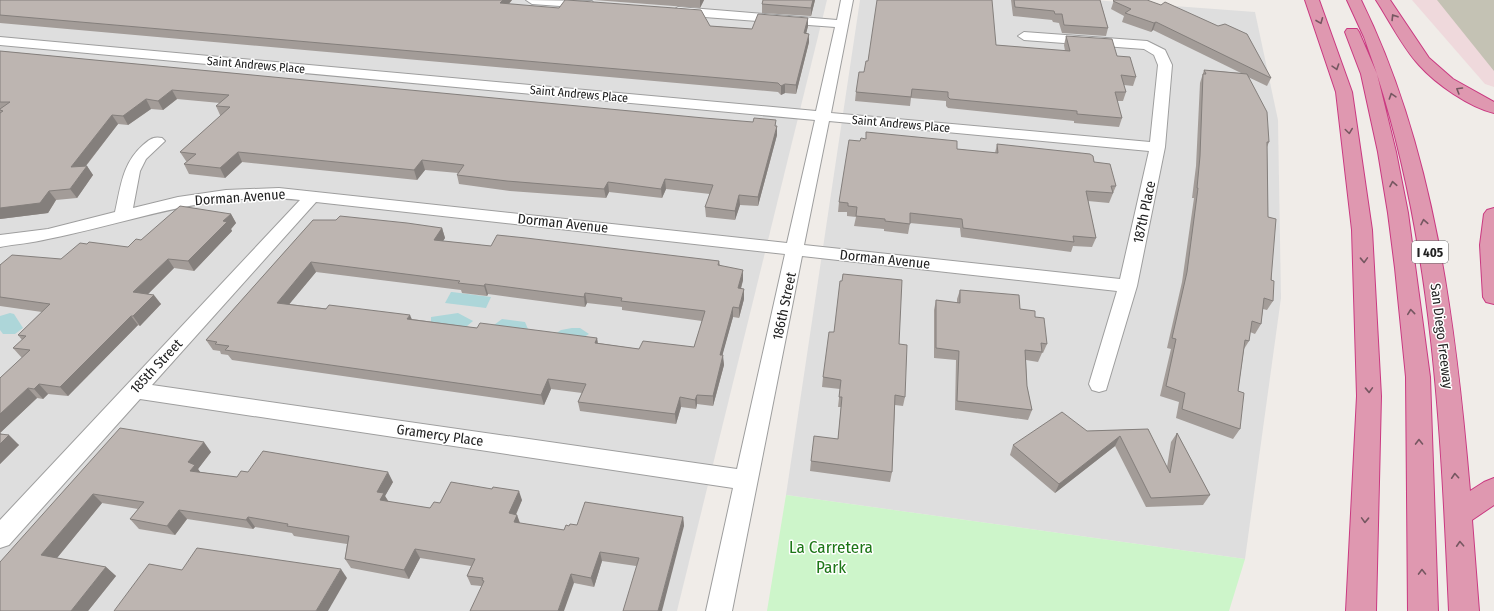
<svg xmlns="http://www.w3.org/2000/svg" width="1494" height="611" font-family="'Fira Sans Condensed',sans-serif">
  <rect width="100%" height="100%" fill="#f0ece8"/>
  <!-- residential -->
  <g fill="#dedede">
    <polygon points="0,0 827,0 677,611 0,611"/>
    <polygon points="860,0 1093,0 1255,12 1278,120 1281,298 1245,559 786,495"/>
  </g>
  <!-- commercial -->
  <polygon fill="#efd9dc" points="1412,0 1494,0 1494,87 1485,84"/>
  <!-- construction -->
  <polygon fill="#c4c2b4" points="1437,0 1494,0 1494,71"/>
  <!-- park -->
  <polygon fill="#cdf5ca" points="786,495 1245,559 1229,611 767,611"/>
  <!-- water -->
  <g fill="#add6d9">
    <polygon points="451,292 452,292 491,297 486,308 445,303"/>
    <polygon points="10,313 14,314 23,328 15,334 3,334 0,330 0,316"/>
    <polygon points="458,313 473,321 461,331 450,324 431,326 431,317"/>
    <polygon points="502,319 525,322 528,329 494,325"/>
    <polygon points="572,328 580,328 589,334 584,337 554,335 561,330"/>
  </g>
  <g fill="none" stroke-linecap="round" stroke-linejoin="round">
    <!-- street casing -->
    <g stroke="#9e9e9e" stroke-width="2">
      <g id="street">
        <polygon points="526,0 592,1 594,4 588,8 532,4"/>
        <path d="M 841,0 L 853,0 L 831,113 L 1150,142 L 1158,65 L 1154,55 L 1144,49 L 1024,40 L 1018,36 L 1024,32 L 1147,41 L 1165,50 L 1172,65 L 1165,147 L 1137,286 L 1106,390 L 1099,392 L 1092,390 L 1089,384 L 1117,291 L 802,256 L 732,611 L 706,611 L 733,488 L 140,399 L 9,545 L 0,548 L 0,520 L 300,200 C 210,190 134,222 48,239 C 32,243 16,244 0,247 L 0,235 L 48,229 L 115,212 C 121,186 122,164 143,145 C 150,139 154,136 162,138 L 165,141 L 146,159 L 140,171 L 133,208 L 178,197 L 226,190 L 279,188 L 787,243 L 815,120 L 0,45 L 0,37 L 816,111 L 835,27 L 678,15 L 672,11 L 678,7 L 837,20 ZM 829,121 L 1149,151 L 1120,279 L 804,245 ZM 316,202 L 785,254 L 737,469 L 152,385 Z"/>
      </g>
    </g>
    <!-- highway casing -->
    <g stroke="#ca3981" stroke-width="2">
      <g id="highway">
        <polygon points="1305,0 1319,0 1352,92 1372,230 1381,396 1376,611 1346,611 1357,396 1352,230 1336,92"/>
        <path d="M 1347,0 L 1361,0 C 1435,150 1456,327 1470,491 L 1484,482 L 1494,478 L 1494,505 L 1472,520 L 1479,611 L 1449,611 C 1441,431 1433,248 1377,74 L 1396,152 L 1408,213 L 1430,377 L 1438,611 L 1408,611 L 1406,377 L 1395,268 L 1388,213 L 1378,152 L 1361,74 L 1345,32 L 1347,29 L 1357,29 L 1359,32 L 1377,74 L 1364,37 Z"/>
        <path d="M 1376,0 L 1390,0 L 1429,58 L 1453,79 L 1494,102 L 1494,113 C 1469,107 1436,84 1419,65 C 1403,48 1389,20 1376,0 Z"/>
        <polygon points="1494,208 1494,304 1486,302 1483,297 1480,245 1484,214 1487,210"/>
      </g>
    </g>
    <!-- street -->
    <use href="#street" fill="#fff" fill-rule="evenodd"/>
    <!-- highway -->
    <use href="#highway" fill="#df98b0" fill-rule="evenodd"/>
  </g>
  <!-- wall -->
  <g fill="#a39c98" fill-rule="evenodd">
    <polygon points="0,0 512,0 509,4 710,26 752,29 808,18 808,26 806,33 809,42 796,94 785,93 781,95 778,92 0,23"/>
    <polygon points="594,0 704,0 700,8"/>
    <polygon points="763,0 815,0 811,16 762,13 762,4"/>
    <polygon points="1011,0 1100,0 1108,28 1106,36 1062,33 1059,23 1053,22 1052,20 1013,16"/>
    <polygon points="1114,0 1271,78 1267,86 1248,77 1269,142 1267,147 1268,217 1273,301 1267,310 1263,309 1261,324 1255,334 1250,332 1249,341 1244,349 1238,391 1240,429 1233,439 1176,418 1179,402 1160,396 1171,349 1167,348 1182,282 1194,198 1192,198 1196,166 1200,83 1204,70 1241,73 1153,30 1151,32 1122,22 1124,16 1111,9"/>
    <polygon points="1066,36 1117,56 1136,77 1133,86 1124,85 1126,92 1123,101 1117,101 1122,118 1119,127 1074,123 1074,121 948,108 946,106 946,101 911,98 910,106 855,101 856,92 864,72 996,45 1065,51 1064,45"/>
    <polygon points="0,51 776,126 777,135 758,206 740,205 735,220 706,217 705,207 710,194 666,189 662,198 609,192 606,198 510,191 459,184 457,175 458,173 425,170 417,180 242,162 225,178 189,174 184,164 187,161 186,161 180,152 222,115 220,115 216,106 220,103 177,99 163,110 151,109 128,125 118,124 86,166 87,166 93,175 77,198 56,200 48,213 0,219"/>
    <polygon points="997,144 1094,162 1116,186 1109,203 1088,201 1096,238 1092,247 1073,246 1071,252 961,237 960,228 910,223 908,234 884,231 884,229 854,226 856,217 847,216 847,212 838,212 839,202 957,149 995,153"/>
    <polygon points="231,214 236,223 231,229 232,231 194,271 174,268 148,294 161,304 140,326 138,325 68,396 48,394 43,399 37,398 0,433 19,445 0,464 0,378 22,358 13,348 22,340 18,335 42,312 0,306 0,265 61,259 128,247 141,240"/>
    <path d="M 313,220 L 442,228 L 445,238 L 443,241 L 491,246 L 719,261 L 720,265 L 743,280 L 741,289 L 744,289 L 744,299 L 739,318 L 733,317 L 722,355 L 724,365 L 713,406 L 697,404 L 696,409 L 681,407 L 676,424 L 580,411 L 578,402 L 582,393 L 551,389 L 544,405 L 232,360 L 228,355 L 221,354 L 220,351 L 213,350 L 206,340 ZM 316,272 L 461,290 L 462,293 L 487,296 L 488,294 L 585,307 L 587,303 L 622,307 L 622,310 L 702,321 L 694,347 L 639,349 L 598,343 L 597,338 L 477,328 L 412,319 L 289,304 Z"/>
    <polygon points="960,290 1020,309 1035,317 1047,344 1043,353 1042,353 1038,362 1026,360 1027,386 1032,410 1028,420 955,410 956,360 934,358 934,310 936,300 957,303 957,299"/>
    <polygon points="899,344 905,397 903,406 895,405 892,472 890,482 810,471 811,461 838,439 841,407 838,407 840,389 822,387 823,377"/>
    <polygon points="120,428 211,452 198,469 200,472 237,477 248,472 393,482 385,496 389,502 430,508 440,503 522,500 516,515 517,515 520,523 564,530 569,526 577,525 683,517 684,526 636,566 602,561 594,587 574,583 481,586 471,585 467,576 471,566 420,558 409,579 351,568 345,559 347,544 294,536 292,533 255,527 253,529 187,519 175,535 139,529 130,519 138,509 102,503 57,558 106,567 116,576 88,611 0,611"/>
    <polygon points="1148,429 1167,467 1171,442 1177,433 1210,495 1203,505 1146,507 1115,446 1055,493 1010,455 1013,445 1087,431"/>
  </g>
  <!-- shaded-wall -->
  <g fill="#847f7c">
    <polygon points="503,0 512,0 502,11 500,3"/>
    <polygon points="700,0 704,0 700,8"/>
    <polygon points="813,0 815,0 811,16 811,8"/>
    <polygon points="808,18 808,26 804,42 804,33"/>
    <polygon points="1156,22 1153,30 1151,32 1154,23"/>
    <polygon points="809,34 809,42 796,94 796,85"/>
    <polygon points="785,84 785,93 781,95 781,86"/>
    <polygon points="172,90 177,99 163,110 158,101"/>
    <polygon points="146,99 151,109 128,125 123,116"/>
    <polygon points="112,115 118,124 77,177 71,167"/>
    <polygon points="777,126 777,135 758,206 758,197"/>
    <polygon points="238,152 242,162 225,178 220,168"/>
    <polygon points="422,160 425,170 417,180 414,170"/>
    <polygon points="87,166 93,175 77,198 70,189"/>
    <polygon points="665,179 666,189 662,198 661,189"/>
    <polygon points="608,182 609,192 606,198 604,189"/>
    <polygon points="49,191 56,200 48,213 0,219 0,208"/>
    <polygon points="739,195 740,205 735,220 735,211"/>
    <polygon points="231,214 236,223 231,229 232,231 194,271 188,261 223,221"/>
    <polygon points="442,228 445,238 437,250 434,240"/>
    <polygon points="168,259 174,268 140,302 133,292"/>
    <polygon points="311,262 316,272 282,313 277,303"/>
    <polygon points="743,270 743,280 738,298 738,288"/>
    <polygon points="485,284 488,294 487,296 484,286"/>
    <polygon points="744,289 744,299 739,318 739,308"/>
    <polygon points="585,293 587,303 585,307 584,297"/>
    <polygon points="154,295 161,304 140,326 133,316"/>
    <polygon points="733,307 733,317 720,364 720,355"/>
    <polygon points="410,315 414,324 407,319"/>
    <polygon points="131,316 138,325 68,396 60,387"/>
    <polygon points="597,338 598,348 595,343"/>
    <polygon points="723,355 724,365 713,406 713,396"/>
    <polygon points="548,379 551,389 544,405 541,395"/>
    <polygon points="39,384 48,394 43,399 34,389"/>
    <polygon points="28,388 37,398 0,433 4,437 0,441 0,414"/>
    <polygon points="697,395 697,404 696,409 695,400"/>
    <polygon points="680,397 681,407 676,424 675,414"/>
    <polygon points="9,435 19,445 0,464 0,444"/>
    <polygon points="1120,436 1115,446 1055,493 1059,484"/>
    <polygon points="204,442 211,452 198,469 202,475 190,471 188,462"/>
    <polygon points="388,472 393,482 385,496 389,503 380,500 377,492"/>
    <polygon points="519,491 522,500 512,523 509,513"/>
    <polygon points="93,494 102,503 52,564 41,555"/>
    <polygon points="179,510 187,519 175,535 167,526"/>
    <polygon points="517,515 520,524 514,522"/>
    <polygon points="248,517 255,527 253,529 246,520"/>
    <polygon points="683,517 684,526 662,611 658,611"/>
    <polygon points="415,549 420,558 409,579 404,570"/>
    <polygon points="600,552 602,561 594,587 591,578"/>
    <polygon points="106,567 116,576 88,611 71,611"/>
    <polygon points="341,569 347,578 328,611 316,611"/>
    <polygon points="571,574 574,583 564,611 558,611"/>
  </g>
  <!-- building -->
  <g fill="#bdb5b1" stroke="#847f7c" fill-rule="evenodd">
    <polygon points="0,0 503,0 500,3 559,8 565,0 567,0 701,10 710,26 752,29 758,14 808,18 804,33 809,34 796,85 785,84 781,86 778,83 0,15"/>
    <polygon points="763,0 813,0 811,8 762,4"/>
    <polygon points="877,0 992,0 996,45 1070,51 1066,36 1112,39 1117,56 1130,57 1136,77 1121,75 1126,92 1115,92 1122,118 1077,114 1077,111 950,99 948,97 948,92 912,89 911,97 856,92 859,72 864,72 866,61 868,61"/>
    <polygon points="1014,0 1100,0 1108,28 1064,25 1062,14 1055,14 1054,11 1015,7"/>
    <polygon points="1114,0 1147,0 1161,5 1165,2 1218,26 1225,24 1247,34 1271,78 1156,22 1154,23 1125,13 1131,9 1113,1"/>
    <polygon points="0,51 704,118 753,122 754,118 776,120 775,126 777,126 758,197 739,195 735,211 705,207 713,185 665,179 661,189 608,182 604,189 507,181 457,175 464,165 422,160 414,170 238,152 220,168 184,164 196,154 180,152 230,107 216,106 229,95 172,90 158,101 146,99 123,116 112,115 71,167 87,166 70,189 49,191 40,203 0,208 0,113 3,111 0,110 0,109 10,102 0,102"/>
    <polygon points="1204,70 1247,74 1267,112 1269,142 1267,142 1268,217 1276,219 1271,280 1274,281 1273,301 1264,298 1261,324 1252,321 1249,341 1245,340 1238,391 1244,393 1240,429 1182,409 1185,393 1166,386 1176,339 1172,338 1187,272 1198,188 1197,188 1200,156 1203,74 1206,74"/>
    <polygon points="866,132 957,141 957,149 998,153 997,144 1090,154 1093,156 1094,162 1110,164 1116,186 1111,186 1113,193 1086,191 1096,238 1073,236 1074,242 963,228 962,219 910,213 910,224 885,221 885,219 856,216 857,207 848,206 848,203 839,202 849,140 860,141 861,138 866,139"/>
    <polygon points="180,206 231,214 223,221 227,222 188,261 168,259 133,292 154,295 133,316 131,316 60,387 39,384 34,389 28,388 0,414 0,378 30,350 13,348 26,336 18,335 50,304 0,297 0,265 12,255 61,259 80,243 87,244 89,242 128,247 136,239 141,240"/>
    <path d="M 340,216 L 407,223 L 442,228 L 434,240 L 491,246 L 497,235 L 526,238 L 719,261 L 718,265 L 743,270 L 738,288 L 744,289 L 739,308 L 733,307 L 720,355 L 723,355 L 713,396 L 697,395 L 695,400 L 680,397 L 675,414 L 578,402 L 586,384 L 548,379 L 541,395 L 225,350 L 229,346 L 215,344 L 217,342 L 206,340 L 313,220 L 336,220 ZM 311,262 L 460,281 L 458,283 L 484,286 L 485,284 L 584,297 L 585,293 L 622,298 L 621,301 L 705,311 L 694,347 L 643,341 L 639,349 L 595,343 L 597,338 L 480,323 L 477,328 L 407,319 L 410,315 L 329,305 L 326,309 L 277,303 Z"/>
    <polygon points="843,274 902,280 899,344 907,345 905,397 895,395 892,472 811,461 814,436 838,439 842,397 839,397 841,380 823,377 829,332 834,332 840,281 842,281"/>
    <polygon points="960,290 1019,295 1020,309 1035,311 1035,317 1044,318 1047,344 1041,343 1042,352 1025,350 1027,386 1032,410 957,401 959,351 936,348 936,300 960,303"/>
    <polygon points="1062,412 1087,431 1148,429 1170,473 1177,433 1210,495 1151,498 1120,436 1059,484 1013,445"/>
    <polygon points="120,428 204,442 188,462 195,465 190,471 237,477 241,471 248,472 263,451 388,472 377,492 384,493 380,500 430,508 434,502 440,503 451,482 492,489 493,487 519,491 509,513 517,515 514,522 564,530 566,525 569,526 570,524 577,525 585,502 683,517 658,611 623,611 639,558 600,552 591,578 571,574 558,611 470,611 484,581 482,580 483,578 467,576 475,559 415,549 404,570 345,559 349,536 287,526 288,524 248,517 246,520 179,510 167,526 130,519 144,502 93,494 41,555 106,567 71,611 0,611 0,562"/>
    <polygon points="0,434 9,435 0,444"/>
    <polygon points="197,548 341,569 316,611 114,611 149,564 182,570"/>
  </g>
  <!-- one-way arrows -->
  <defs><path id="oneway-chevron" d="M-2-3.5L2.5 0L-2 3.5" fill="none" stroke-width="1.6" stroke-linecap="round" stroke-linejoin="round"/></defs>
  <g stroke="#765761">
    <use href="#oneway-chevron" transform="translate(1394 17) rotate(-122)"/>
    <use href="#oneway-chevron" transform="translate(1320 21) rotate(68)"/>
    <use href="#oneway-chevron" transform="translate(1336 67) rotate(72)"/>
    <use href="#oneway-chevron" transform="translate(1459 90) rotate(-149)"/>
    <use href="#oneway-chevron" transform="translate(1392 96) rotate(-108)"/>
    <use href="#oneway-chevron" transform="translate(1349 131) rotate(82)"/>
    <use href="#oneway-chevron" transform="translate(1393 184) rotate(-101)"/>
    <use href="#oneway-chevron" transform="translate(1424 222) rotate(-101)"/>
    <use href="#oneway-chevron" transform="translate(1364 260) rotate(88)"/>
    <use href="#oneway-chevron" transform="translate(1411 312) rotate(-96)"/>
    <use href="#oneway-chevron" transform="translate(1369 390) rotate(88)"/>
    <use href="#oneway-chevron" transform="translate(1419 442) rotate(-91)"/>
    <use href="#oneway-chevron" transform="translate(1455 476) rotate(-94)"/>
    <use href="#oneway-chevron" transform="translate(1365 520) rotate(92)"/>
    <use href="#oneway-chevron" transform="translate(1460 544) rotate(-93)"/>
    <use href="#oneway-chevron" transform="translate(1422 572) rotate(-91)"/>
  </g>
  <g text-anchor="middle" stroke-width="3" stroke-linejoin="round" paint-order="stroke">
    <!-- far-street labels -->
    <g font-size="12" fill="#212121" stroke="#fff">
      <text transform="translate(256 65) rotate(5)" y="4">Saint Andrews Place</text>
      <text transform="translate(579 94) rotate(5)" y="4">Saint Andrews Place</text>
      <text transform="translate(901 124) rotate(5)" y="4">Saint Andrews Place</text>
    </g>
    <!-- shield labels -->
    <rect fill="#fff" stroke="#646464" stroke-width="1" x="1412" y="241" width="36" height="22" rx="3"/>
    <g font-size="13" font-weight="bold" fill="#212121">
      <text x="1430" y="257">I 405</text>
    </g>
    <!-- street labels -->
    <g font-size="14" fill="#212121" stroke="#fff">
      <text transform="translate(240 197) rotate(-4)" y="5">Dorman Avenue</text>
      <text transform="translate(1144 212) rotate(-78)" y="5">187th Place</text>
      <text transform="translate(563 223) rotate(6)" y="5">Dorman Avenue</text>
      <text transform="translate(885 259) rotate(6)" y="5">Dorman Avenue</text>
      <text transform="translate(784 306) rotate(-78)" y="5">186th Street</text>
      <text transform="translate(1442 336) rotate(83)" y="5">San Diego Freeway</text>
      <text transform="translate(156 366) rotate(-47)" y="5">185th Street</text>
      <text transform="translate(440 435) rotate(8)" y="5">Gramercy Place</text>
    </g>
    <!-- near-park labels -->
    <g font-size="17" fill="#1d7617" stroke="#fff">
      <text x="831" y="553">La Carretera<tspan x="831" dy="20">Park</tspan></text>
    </g>
  </g>
</svg>
